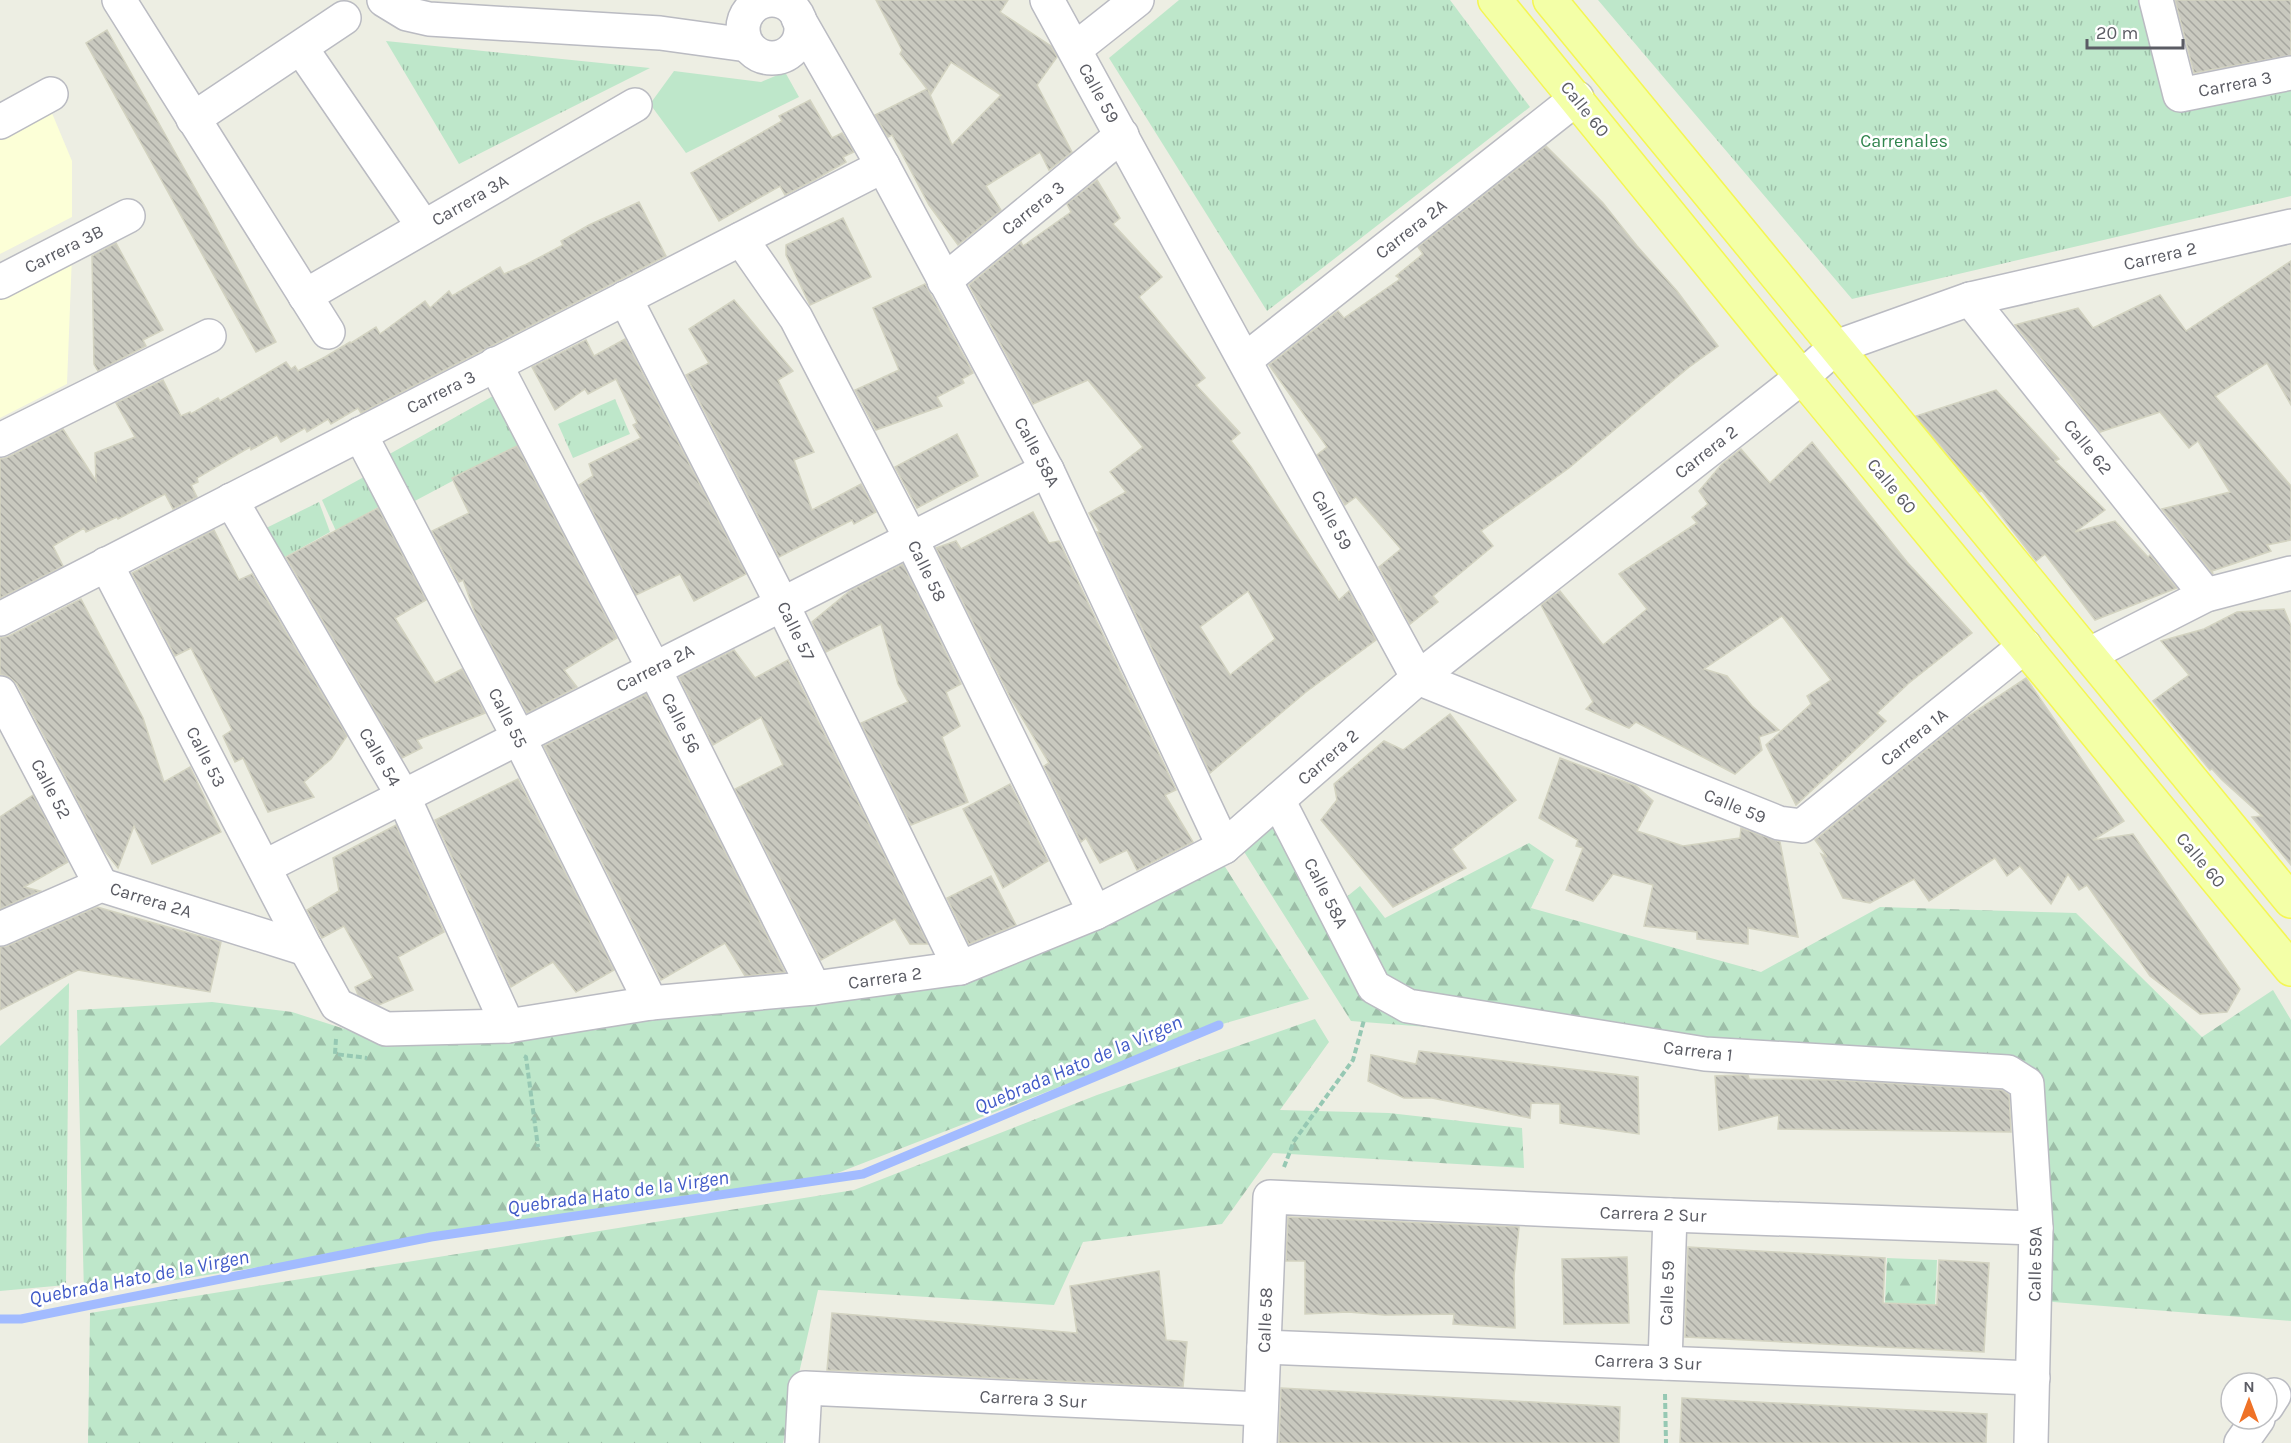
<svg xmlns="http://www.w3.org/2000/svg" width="2291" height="1443" font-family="Karla,sans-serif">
  <defs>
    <pattern id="forest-firs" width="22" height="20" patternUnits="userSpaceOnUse" patternTransform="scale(1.5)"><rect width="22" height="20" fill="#bee7ca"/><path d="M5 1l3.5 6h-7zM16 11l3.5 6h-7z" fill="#9dbea8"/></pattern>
    <pattern id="park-tufts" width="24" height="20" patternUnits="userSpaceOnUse" patternTransform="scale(1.5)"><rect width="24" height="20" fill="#bee7ca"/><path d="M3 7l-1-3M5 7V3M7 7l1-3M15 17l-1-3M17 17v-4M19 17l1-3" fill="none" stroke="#9dbea8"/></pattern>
    <pattern id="building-back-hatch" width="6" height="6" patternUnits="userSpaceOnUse" patternTransform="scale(1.5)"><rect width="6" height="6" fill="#c9c9bf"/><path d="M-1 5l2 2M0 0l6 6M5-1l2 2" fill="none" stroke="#a6a69f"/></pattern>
  </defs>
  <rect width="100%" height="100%" fill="#edeee3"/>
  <!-- commercial -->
  <g fill="#fcffd7">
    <polygon points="49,106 72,161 72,217 0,254 0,134"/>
    <polygon points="72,255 67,384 0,418 0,292"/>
  </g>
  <!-- grass -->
  <polygon fill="#bee7ca" points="674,71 761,82 785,72 799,97 686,153 650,104"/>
  <!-- forest -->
  <g fill="url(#forest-firs)">
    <polygon points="1274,822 1329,911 1360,886 1385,918 1529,843 1554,860 1531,908 1761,972 1880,907 2076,913 2202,1037 2273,990 2291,1020 2291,1321 2041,1301 2027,1074 1351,1021 1243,850"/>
    <polygon points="1222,862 1309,999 1219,1025 817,1181 84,1294 77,1010 212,1002 292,1012 388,1043 943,982"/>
    <polygon points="1315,1019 1329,1042 1280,1110 1389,1113 1522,1128 1524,1168 1273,1153 1222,1224 1083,1242 1054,1305 818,1290 783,1443 88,1443 90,1313 854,1190 1097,1095"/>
    <polygon points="1887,1258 1937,1260 1935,1305 1885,1303"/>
  </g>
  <!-- park -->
  <g fill="url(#park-tufts)">
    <polygon points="1179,0 1450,0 1530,107 1267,311 1109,58"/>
    <polygon points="1598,0 2146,0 2172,108 2291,80 2291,196 1852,299"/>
    <polygon points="386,41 650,68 459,164"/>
    <polygon points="493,396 524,443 411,503 386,456"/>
    <polygon points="615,399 630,434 573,458 558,424"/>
    <polygon points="373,472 389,501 336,531 322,500"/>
    <polygon points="319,502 330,532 276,562 258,532"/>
    <polygon points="69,983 66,1285 0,1291 0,1046"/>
  </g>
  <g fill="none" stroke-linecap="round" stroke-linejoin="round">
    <!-- stream -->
    <polyline stroke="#a2bbff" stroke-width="9" points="0,1319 21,1319 431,1237 863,1174 1219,1025"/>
  </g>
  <!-- building -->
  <g fill="url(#building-back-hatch)" stroke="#d3d3c1" stroke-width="1.5" fill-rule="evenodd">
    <path d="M 876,0 L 1008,0 L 1000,12 L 1051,46 L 1057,57 L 1037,85 L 1072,152 L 1049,170 L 1040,152 L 986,186 L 1001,210 L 958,245 L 929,205 L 892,135 L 888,137 L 875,115 L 927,89 L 900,54 L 902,50 ZM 951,62 L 1001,95 L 952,145 L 928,90 L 931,94 Z"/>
    <polygon points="2175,0 2291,0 2291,55 2194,73"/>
    <polygon points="107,30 206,208 276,342 256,352 86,43"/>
    <polygon points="810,100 832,138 842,133 854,152 843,157 846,162 816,179 785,195 780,186 719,221 691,173 782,121 779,116"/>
    <polygon points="1546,146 1603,203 1637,246 1677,291 1718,346 1688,368 1569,468 1481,531 1493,546 1433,596 1438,602 1410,624 1379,567 1401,549 1356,497 1345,505 1317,455 1327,447 1269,365 1338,311 1344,318 1400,279 1396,276 1423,254 1418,247"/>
    <path d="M 1097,180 L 1120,218 L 1113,224 L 1162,277 L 1139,297 L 1205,378 L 1196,385 L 1240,433 L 1231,441 L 1251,467 L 1339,600 L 1349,591 L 1376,640 L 1306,692 L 1210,773 L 1097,532 L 1100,532 L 1089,513 L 1126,492 L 1110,472 L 1143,447 L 1088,380 L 1033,404 L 969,285 L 1021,242 L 1023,246 L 1071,212 L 1067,204 ZM 1248,591 L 1275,639 L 1230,675 L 1200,627 Z"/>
    <polygon points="639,202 666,256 361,413 358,408 331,424 328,419 307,432 305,428 281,442 277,435 251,450 250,447 197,478 198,482 191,485 197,497 173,509 165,494 118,519 117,517 86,532 84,528 53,546 63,566 0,598 0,459 8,457 63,429 96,481 95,453 135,437 116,403 163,380 181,416 190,412 191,414 218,398 220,401 286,362 291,369 295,366 298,371 325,357 350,342 351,343 376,327 380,334 425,301 430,308 449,291 452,296 500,267 504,274 527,264 563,245 561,241 589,225"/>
    <polygon points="843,218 871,277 810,305 786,255 786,245"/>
    <polygon points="116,243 163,330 143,340 146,346 98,371 94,364 92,256"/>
    <polygon points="2291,261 2291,405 2267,363 2215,396 2291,486 2291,540 2267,545 2271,551 2212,571 2213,574 2162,509 2230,492 2198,441 2189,448 2160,412 2100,432 2015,325 2078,308 2093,328 2160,295 2186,331"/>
    <polygon points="925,284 973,373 962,379 964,383 937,397 942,406 876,430 855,390 899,370 873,308"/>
    <polygon points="734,300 793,371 778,380 814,452 794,460 812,510 861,484 876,512 854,524 852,520 779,557 686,375 709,363 689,329"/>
    <polygon points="625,339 746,574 694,601 680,574 636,595 579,485 593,476 589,464 641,438 633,425 637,423 616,379 588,394 585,389 555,410 532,367 586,340 594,356"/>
    <polygon points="1996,390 2059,459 2055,461 2105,510 2075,532 2115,521 2148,557 2150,555 2177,588 2095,620 2045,554 2036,561 1982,491 1979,492 1916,416"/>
    <polygon points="957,434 978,476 917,508 895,467"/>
    <polygon points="1812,442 1907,562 1972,633 1909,683 1877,713 1886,721 1796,805 1766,745 1811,704 1807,696 1831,680 1782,616 1704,669 1727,676 1752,706 1779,730 1759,737 1762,750 1735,774 1636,722 1629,728 1586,709 1593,702 1541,605 1560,591 1603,645 1647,609 1619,574 1697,523 1692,517 1708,504 1699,491 1722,464 1741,449 1770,483"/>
    <polygon points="517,446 617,638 564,670 577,687 527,713 476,616 463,580 459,582 432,531 469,513 452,478"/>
    <polygon points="378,508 426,600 395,618 435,683 462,669 485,713 417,740 422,748 402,758 286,557"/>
    <polygon points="1033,512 1049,543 1059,541 1176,790 1165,795 1193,842 1137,870 1127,850 1100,863 1086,838 1081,842 1044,766 1049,763 1011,699 936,548 956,541 961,549"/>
    <polygon points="214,530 239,580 252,574 347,736 331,759 304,782 314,797 268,812 243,758 235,762 223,736 232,730 191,648 175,656 132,573"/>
    <polygon points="903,564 961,684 946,692 960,726 942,737 968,802 911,825 861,723 908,702 898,684 881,624 826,652 812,622 851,590"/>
    <polygon points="81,599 143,718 164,782 190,767 221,832 152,864 134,826 118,868 103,849 17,684 9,677 0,674 0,638 9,636"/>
    <polygon points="2284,609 2291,626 2291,865 2252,817 2262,816 2222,780 2212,769 2210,770 2153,701 2189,675 2161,641 2204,629 2237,612"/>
    <polygon points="734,650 755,678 788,660 928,944 910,944 895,919 821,960 735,789 783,765 761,717 713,745 679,677"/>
    <polygon points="2026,678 2124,821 2093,840 2133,834 2240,989 2227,1012 2200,1014 2150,976 2087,885 2079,890 2068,874 2051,904 2020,866 2007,876 1995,858 1929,901 1914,879 1870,903 1843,898 1821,854 1827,857 1815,840 1964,719"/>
    <polygon points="646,694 785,972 745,976 725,943 661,980 544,746"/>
    <polygon points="1450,714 1516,800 1452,849 1466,868 1393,907 1321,820 1337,800 1334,784 1384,741 1403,750"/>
    <polygon points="1560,758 1636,786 1653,801 1637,831 1683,846 1740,838 1741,828 1780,842 1798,937 1748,928 1748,944 1697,939 1697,932 1644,926 1653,885 1613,874 1593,901 1566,890 1583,848 1576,846 1578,840 1539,818"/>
    <polygon points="518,779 614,970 576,992 553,962 511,987 435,820"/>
    <polygon points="1010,784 1048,861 1003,888 963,809"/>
    <polygon points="33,795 68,862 24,887 40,891 0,909 0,817"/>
    <polygon points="396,825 444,932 398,957 413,990 379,1005 358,995 355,987 373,978 344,926 322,938 307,910 339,891 333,858"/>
    <polygon points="991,876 1016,925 969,944 947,898"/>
    <polygon points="97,907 221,942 210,992 78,970 0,1010 0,947 7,946"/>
    <polygon points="1419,1051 1638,1077 1639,1134 1560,1123 1560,1104 1531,1103 1530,1118 1432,1098 1404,1098 1368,1081 1371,1055 1416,1064"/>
    <polygon points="1740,1075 1748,1075 1749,1079 1832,1080 2002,1090 2009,1095 2011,1132 1778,1129 1779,1115 1719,1130 1715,1076"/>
    <polygon points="1288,1217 1519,1227 1514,1276 1515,1328 1453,1324 1454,1314 1385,1315 1348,1312 1305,1314 1305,1261 1286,1261"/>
    <polygon points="1688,1247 1885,1258 1883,1303 1937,1305 1939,1260 1989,1263 1984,1352 1685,1337"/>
    <polygon points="1627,1257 1629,1323 1564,1324 1562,1259"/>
    <polygon points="1159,1271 1166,1340 1187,1342 1183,1387 827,1370 832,1313 1077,1333 1070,1286"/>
    <polygon points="1281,1388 1620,1407 1619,1443 1279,1443"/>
    <polygon points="1682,1398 1987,1414 1986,1443 1680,1443"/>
  </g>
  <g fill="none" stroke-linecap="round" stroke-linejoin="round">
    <!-- minor casing -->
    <g stroke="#babbc2" stroke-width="36">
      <g id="minor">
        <polyline points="119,0 328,332"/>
        <polyline points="384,0 407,14 429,19 660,33 747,45"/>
        <polyline points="1047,0 1418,678 1779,823 1802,826 2025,646"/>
        <polyline points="2156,0 2180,95 2291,73"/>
        <circle cx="772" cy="29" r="29"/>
        <polyline points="798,18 883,166 1047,470 1224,847"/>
        <polyline points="301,48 423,226"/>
        <polyline points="1075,49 1137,0"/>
        <polyline points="193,119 344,18"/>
        <polyline points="0,122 51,94"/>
        <polyline points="741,239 796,318 911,539 1095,913"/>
        <polyline points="944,281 1122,135"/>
        <polyline points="0,282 128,216"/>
        <polyline points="305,296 635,105"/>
        <polyline points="625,298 782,604 960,968"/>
        <polyline points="1970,299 2206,595"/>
        <polyline points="1245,360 1577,98"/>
        <polyline points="495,364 654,669 814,988"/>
        <polyline points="360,434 519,738 651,1003"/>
        <polyline points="0,440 209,336"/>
        <polyline points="231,500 403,796 508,1026"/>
        <polyline points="106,564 306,949 337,1005 386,1029 508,1026 651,1003 814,988 960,968 1095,913 1224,847 1418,678 1802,377 1836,347 1970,299 2291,226"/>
        <polyline points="0,619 883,166"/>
        <polyline points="2090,654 2206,595 2291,573"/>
        <polyline points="0,693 101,885"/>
        <polyline points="1278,800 1374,987 1408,1006 1705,1054 2008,1072 2027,1084 2036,1228 2031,1443"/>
        <polyline points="264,867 1047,470"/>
        <polyline points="0,929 101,885 306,949"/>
        <polyline points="1264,1347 2033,1378"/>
        <polyline points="1665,1363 1670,1215"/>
        <polyline points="2267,1406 2274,1395"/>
        <polyline points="802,1443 805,1388 1261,1409"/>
        <polyline points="1260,1443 1270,1197 1670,1215 2036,1228"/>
        <polyline points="2241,1443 2258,1419"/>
      </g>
    </g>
    <!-- major casing -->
    <g stroke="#f4f653" stroke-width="36">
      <g id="major">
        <polyline points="1495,0 1802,377 2291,969"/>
        <polyline points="1550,0 2291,901"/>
      </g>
    </g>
    <!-- path -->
    <g stroke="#96c8b3" stroke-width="4" stroke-dasharray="6 3" stroke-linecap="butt">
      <polyline points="336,1039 335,1054 367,1058"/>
      <polyline points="524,1056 526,1057 538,1147"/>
      <polyline points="1284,1167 1294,1141 1353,1060 1364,1020"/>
      <polyline points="1665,1394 1666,1443"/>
    </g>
    <!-- minor -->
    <use href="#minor" stroke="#fff" stroke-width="33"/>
    <!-- major -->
    <use href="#major" stroke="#f3ffa7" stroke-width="33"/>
  </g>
  <g text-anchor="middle" stroke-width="5" stroke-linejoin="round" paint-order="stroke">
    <!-- street labels -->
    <g font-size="18" fill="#5b5c64" stroke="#fff">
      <text transform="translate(2235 84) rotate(-11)" y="6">Carrera 3</text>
      <text transform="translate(1099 93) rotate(61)" y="6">Calle 59</text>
      <text transform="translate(1585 109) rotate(51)" y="6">Calle 60</text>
      <text transform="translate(470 200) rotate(-30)" y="6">Carrera 3A</text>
      <text transform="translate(1033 208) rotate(-39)" y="6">Carrera 3</text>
      <text transform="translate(1411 229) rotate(-38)" y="6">Carrera 2A</text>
      <text transform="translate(64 249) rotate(-27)" y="6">Carrera 3B</text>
      <text transform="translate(2160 256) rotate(-13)" y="6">Carrera 2</text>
      <text transform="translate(441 392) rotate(-27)" y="6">Carrera 3</text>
      <text transform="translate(2088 447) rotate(51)" y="6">Calle 62</text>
      <text transform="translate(1037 452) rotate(62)" y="6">Calle 58A</text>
      <text transform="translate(1706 452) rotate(-38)" y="6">Carrera 2</text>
      <text transform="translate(1892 486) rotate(50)" y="6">Calle 60</text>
      <text transform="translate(1332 520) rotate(61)" y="6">Calle 59</text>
      <text transform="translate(927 571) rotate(64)" y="6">Calle 58</text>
      <text transform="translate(796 631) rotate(64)" y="6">Calle 57</text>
      <text transform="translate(655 668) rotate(-27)" y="6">Carrera 2A</text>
      <text transform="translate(508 718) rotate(63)" y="6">Calle 55</text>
      <text transform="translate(681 723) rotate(63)" y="6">Calle 56</text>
      <text transform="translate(1914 737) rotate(-39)" y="6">Carrera 1A</text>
      <text transform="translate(206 757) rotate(63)" y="6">Calle 53</text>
      <text transform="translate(380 757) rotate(60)" y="6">Calle 54</text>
      <text transform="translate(1328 757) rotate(-41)" y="6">Carrera 2</text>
      <text transform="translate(51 789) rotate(62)" y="6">Calle 52</text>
      <text transform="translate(1735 806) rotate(22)" y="6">Calle 59</text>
      <text transform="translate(2201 860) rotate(50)" y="6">Calle 60</text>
      <text transform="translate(1326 893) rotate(63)" y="6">Calle 58A</text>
      <text transform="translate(151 900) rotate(17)" y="6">Carrera 2A</text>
      <text transform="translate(885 978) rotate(-8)" y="6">Carrera 2</text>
      <text transform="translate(1698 1051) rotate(7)" y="6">Carrera 1</text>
      <text transform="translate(1653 1214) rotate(2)" y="6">Carrera 2 Sur</text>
      <text transform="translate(2035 1264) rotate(-89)" y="6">Calle 59A</text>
      <text transform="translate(1667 1293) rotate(-88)" y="6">Calle 59</text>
      <text transform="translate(1265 1320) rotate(-88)" y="6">Calle 58</text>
      <text transform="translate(1648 1362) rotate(2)" y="6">Carrera 3 Sur</text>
      <text transform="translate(1033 1399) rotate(3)" y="6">Carrera 3 Sur</text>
    </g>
    <!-- park labels -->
    <g font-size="18" fill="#31854e" stroke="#fff">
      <text x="1904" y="147">Carrenales</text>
    </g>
    <!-- water labels -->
    <g font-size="20" font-style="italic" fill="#405ac7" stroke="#fff">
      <text transform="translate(1078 1064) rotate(-23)" y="7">Quebrada Hato de la Virgen</text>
      <text transform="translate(618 1192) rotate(-8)" y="7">Quebrada Hato de la Virgen</text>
      <text transform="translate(139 1277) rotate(-11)" y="7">Quebrada Hato de la Virgen</text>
    </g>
  </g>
  <!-- north arrow -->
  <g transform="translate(2249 1401)"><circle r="28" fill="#ffffff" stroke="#bdbec1" stroke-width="1.5"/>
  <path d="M0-4.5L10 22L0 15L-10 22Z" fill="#ef7227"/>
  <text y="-9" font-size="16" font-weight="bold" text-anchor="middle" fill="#5b5c64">N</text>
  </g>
  <!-- scale -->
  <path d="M2087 39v9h96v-9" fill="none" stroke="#5b5c64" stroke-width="3"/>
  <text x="2096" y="39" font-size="18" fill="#5b5c64" stroke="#ffffff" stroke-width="4.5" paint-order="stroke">20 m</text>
</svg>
